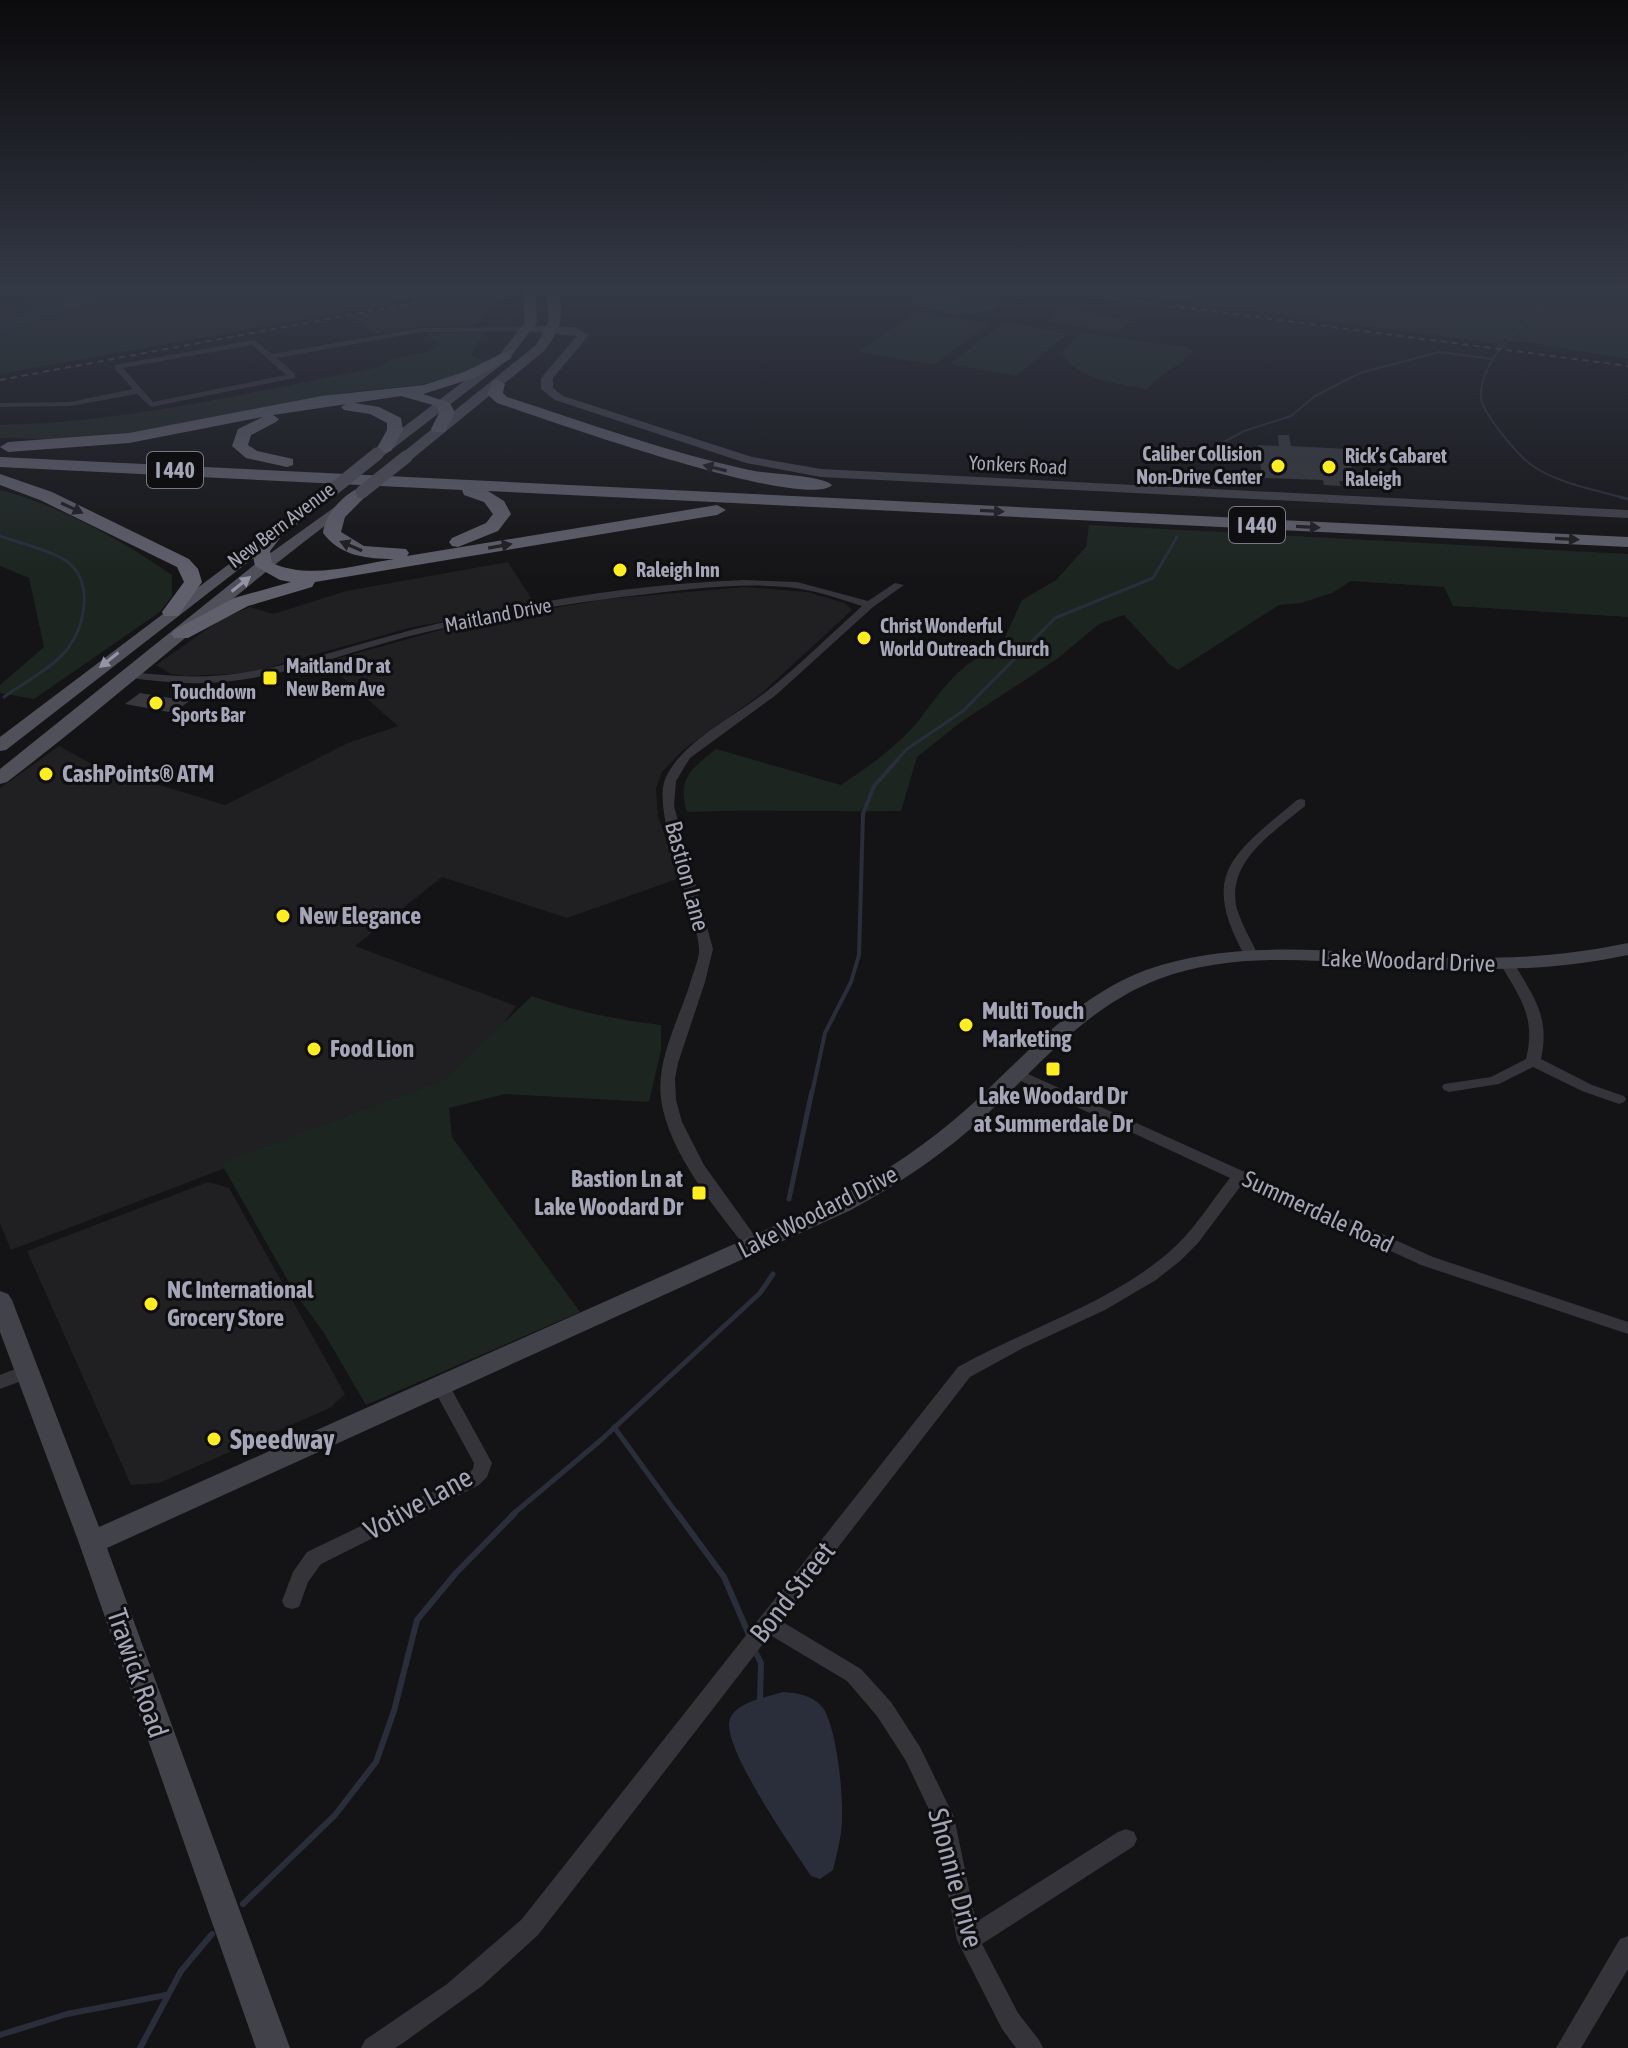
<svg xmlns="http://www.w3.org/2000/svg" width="1628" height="2048" font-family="'Asap Condensed',sans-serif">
  <rect width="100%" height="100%" fill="#141315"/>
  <!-- built -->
  <g fill="#201f22">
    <polygon points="508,562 535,604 409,628 249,673 186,676 171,674 156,665 220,620 250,607 273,614 346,591"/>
    <polygon points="745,587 807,592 845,603 852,610 761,694 683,750 662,772 656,788 658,816 680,878 567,918 442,877 355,946 516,1006 466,1076 11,1250 0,1223 0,788 59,746 94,765 225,805 348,743 398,726 325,662 444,629 559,607 606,599"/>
    <polygon points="208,1182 229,1188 345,1394 330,1408 159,1483 131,1485 27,1251"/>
  </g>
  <!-- green -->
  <g fill="#1d2520">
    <polygon points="67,291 461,291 0,374 0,308"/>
    <polygon points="489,291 506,292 473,325 419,327 377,334 349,316"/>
    <polygon points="1102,291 1628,291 1628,359 1505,339 1500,347 1495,346 1496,343"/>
    <polygon points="1064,309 1131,320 1116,333 1047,321"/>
    <polygon points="917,311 989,324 934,365 858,352"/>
    <polygon points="1004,322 1068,333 1016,376 950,364"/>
    <path d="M 484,333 L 471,355 L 485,362 C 428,392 397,384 338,394 C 252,409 166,435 79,439 C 53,440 26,438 0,438 L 0,425 C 128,423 254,391 380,367 L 391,359 L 427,352 L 440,345 L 427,334 Z"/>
    <path d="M 1082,333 L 1189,348 L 1194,352 C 1178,366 1161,373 1147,389 C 1119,384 1076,380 1062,352 Z"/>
    <path d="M 0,490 C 61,506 121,540 172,575 L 172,596 L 160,612 L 34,699 L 0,693 L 0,685 L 44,647 L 29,578 L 0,566 Z"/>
    <path d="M 1089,525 L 1628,554 L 1628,617 L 1453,606 L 1444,587 L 1351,581 L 1332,593 L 1301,603 L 1279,605 L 1178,670 L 1170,665 L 1124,615 L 1099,624 L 1057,659 L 961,722 L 917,757 L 901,811 C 829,812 758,809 687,812 C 676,779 692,768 716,749 L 841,785 C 868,767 899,745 919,720 C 946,685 958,664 1001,646 L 1022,600 L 1056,580 L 1086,547 Z"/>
    <path d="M 532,996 C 578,1012 613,1019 661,1025 L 661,1050 L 649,1102 L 505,1094 L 449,1108 L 452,1137 L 580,1312 L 366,1405 L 324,1333 L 295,1293 L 221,1163 L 444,1080 Z"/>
  </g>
  <!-- water -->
  <g fill="#292e3a">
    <polygon points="92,291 121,291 0,331 0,322"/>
    <path d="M 920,292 L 999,303 C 976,324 937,310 909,303 Z"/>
    <path d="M 783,1692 C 797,1693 813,1695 823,1708 C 838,1730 845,1806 841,1833 C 839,1845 836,1858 833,1870 L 820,1879 L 811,1876 C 794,1850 720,1745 730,1719 C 736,1702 767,1697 783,1692 Z"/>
  </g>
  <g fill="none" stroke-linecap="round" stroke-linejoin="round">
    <!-- stream-far4 -->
    <g stroke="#292e3a" stroke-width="2">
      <path d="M 1549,291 C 1535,322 1502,338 1488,368 C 1484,375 1480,390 1481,398 C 1483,414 1519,457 1533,466 C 1559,484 1597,490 1627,499"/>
      <polyline points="1215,447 1244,431 1291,416 1315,396 1360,373 1439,352 1493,359"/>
    </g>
    <!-- stream-far3 -->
    <g stroke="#292e3a" stroke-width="3">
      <polyline points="1620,497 1628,499"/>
      <path d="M 0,536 C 18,543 55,551 69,563 C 95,586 84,630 64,653 C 49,670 23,683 4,697"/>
      <polyline points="896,761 907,749 963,711 1055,618 1153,578 1177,537"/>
    </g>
    <!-- stream-far2 -->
    <polyline stroke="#292e3a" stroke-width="4" points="812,1093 825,1033 851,982 859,955 863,814 874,786 898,759"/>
    <!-- stream-far1 -->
    <g stroke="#292e3a" stroke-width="5">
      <polyline points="789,1199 812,1091"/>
      <polyline points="614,1427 678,1515"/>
      <polyline points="512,1515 601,1440 760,1293 773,1274"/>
    </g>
    <!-- stream -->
    <g stroke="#292e3a" stroke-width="6">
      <polyline points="677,1513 724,1577 749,1635"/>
      <polyline points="755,1651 761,1663 760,1699"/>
      <polyline points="243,1904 335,1815 376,1762 394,1711 417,1620 456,1573 515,1513"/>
      <polyline points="0,2035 67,2014 166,1995"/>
      <polyline points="140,2048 181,1971 212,1934"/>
    </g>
  </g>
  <!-- building -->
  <g fill="#38383d">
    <polygon points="1278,435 1289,435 1291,446 1347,449 1355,482 1339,481 1341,486 1324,485 1323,480 1262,478 1258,445 1279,446"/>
    <polygon points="140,693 189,701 174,713 125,704"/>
  </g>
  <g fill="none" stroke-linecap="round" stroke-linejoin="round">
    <!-- street -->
    <g fill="#35343a" fill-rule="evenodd">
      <path d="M 528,327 L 531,327 L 531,331 L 421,332 L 277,358 L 295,374 L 295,378 L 151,407 L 137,394 L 70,406 L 0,407 L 0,403 L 70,402 L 133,389 L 115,369 L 115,365 L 254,340 L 272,354 L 421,328 ZM 252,345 L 286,375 L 153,402 L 123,368 Z"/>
      <path d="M 744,580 L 797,582 L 868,601 L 895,583 L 904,585 L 873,607 L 776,695 L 690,758 L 676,781 L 674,806 L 713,949 L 705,982 L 678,1063 L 675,1079 L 676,1100 L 682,1122 L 704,1165 L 762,1246 L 760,1250 L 748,1250 C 716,1209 668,1152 661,1099 C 656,1057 681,1016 692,977 C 695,968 700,956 699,947 C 695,907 650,810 666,777 C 684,740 736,716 767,691 C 800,665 831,634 862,606 C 837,598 812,589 785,587 C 743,583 699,588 657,593 C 573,602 488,616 406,637 C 340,655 273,681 204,683 C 179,684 155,681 131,678 L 126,675 L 131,672 C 168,676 204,679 241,673 C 307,663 371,639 436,624 C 537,600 641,584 744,580 Z"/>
      <path d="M 1301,799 L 1305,800 L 1305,806 C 1274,832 1225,862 1237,909 C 1242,925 1251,940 1258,955 L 1251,959 L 1246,958 C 1198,873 1233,854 1297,800 Z"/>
      <path d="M 1508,961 L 1515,965 C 1535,999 1550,1018 1541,1059 L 1592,1085 L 1624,1096 L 1626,1099 L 1624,1102 L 1619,1104 L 1582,1091 L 1533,1067 L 1499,1084 L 1449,1092 L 1444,1090 L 1442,1087 L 1444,1084 L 1491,1077 L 1526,1059 C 1536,1018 1521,999 1501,965 Z"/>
      <path d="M 1017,1069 L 1433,1257 L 1628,1322 L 1628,1334 L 1421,1265 L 1243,1183 L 1198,1243 L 1180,1261 L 1156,1280 L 1105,1310 L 1023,1348 L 970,1377 L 781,1621 L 861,1669 L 891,1702 L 920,1747 L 954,1817 L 976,1922 L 1118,1832 L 1126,1829 L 1134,1832 L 1137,1839 L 1134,1846 L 982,1944 L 1018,2013 L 1039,2040 L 1043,2048 L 1016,2048 L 1002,2029 L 957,1940 L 933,1818 L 906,1761 L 877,1716 L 847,1681 L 770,1635 L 538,1935 L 482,1986 L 403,2043 L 395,2048 L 361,2048 L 365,2040 L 447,1984 L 522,1919 L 958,1367 C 1027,1328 1107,1305 1168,1253 C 1193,1232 1210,1203 1230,1178 L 1012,1077 L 1010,1074 L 1012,1071 Z"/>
      <polygon points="26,1365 32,1367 35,1372 32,1377 0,1389 0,1375"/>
      <polygon points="441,1379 447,1381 492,1463 487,1477 479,1485 321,1564 308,1582 299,1607 292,1609 285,1607 282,1601 293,1572 307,1552 467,1475 473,1469 474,1463 432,1386 435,1381"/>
      <polygon points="1628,1936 1628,1969 1581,2048 1556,2048 1620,1939"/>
    </g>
    <!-- secondary -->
    <g fill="#42424b" fill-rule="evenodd">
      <polygon points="528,326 574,327 589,335 553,378 553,388 563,396 752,457 821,469 1628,510 1628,518 821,477 746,463 555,400 541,389 541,378 577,336 524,331 524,327"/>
      <path d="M 1628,943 L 1628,955 C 1562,969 1497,971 1430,968 C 1343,964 1243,947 1159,979 C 1087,1006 1039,1066 985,1116 C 944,1154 900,1183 851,1210 L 107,1548 L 290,2048 L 256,2048 L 79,1543 L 0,1332 L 0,1291 L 8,1294 L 12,1300 L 99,1527 L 835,1199 C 884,1173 929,1143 970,1106 C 1025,1056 1074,997 1146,970 C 1236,938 1336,952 1429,957 C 1497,960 1562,957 1628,943 Z"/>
    </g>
    <!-- primary -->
    <g fill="#50505a" fill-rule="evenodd">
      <polygon points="523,291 535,291 537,322 509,359 382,457 372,457 372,451 501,353 525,322"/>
      <path d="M 546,291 L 558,291 C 565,315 560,332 544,351 L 411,460 L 401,460 L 401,454 L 536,345 L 549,321 Z"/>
      <polygon points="331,487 338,491 336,494 6,750 0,751 0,737"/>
      <path d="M 353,494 L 358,495 L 358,501 C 237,590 126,691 7,782 L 0,784 L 0,769 L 258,562 Z"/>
    </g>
    <!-- highway -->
    <g fill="#60606c" fill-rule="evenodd">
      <polygon points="505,352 512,356 510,359 474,378 423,394 450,403 455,413 445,432 433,432 431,429 439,413 436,406 401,396 273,415 279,419 276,422 251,435 248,445 257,451 293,459 293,465 287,467 246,458 232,446 238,429 263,417 129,443 8,452 0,447 8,442 129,433 321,396 424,385 464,372"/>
      <path d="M 498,380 L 505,384 L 503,393 L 507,397 C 587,423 667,452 749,470 C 767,474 822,475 832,485 C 804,512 542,418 497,403 L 487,394 L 493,381 Z"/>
      <polygon points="349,402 379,407 401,418 403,430 391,451 385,453 377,448 387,430 387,423 370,414 344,410 341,407"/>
      <polygon points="0,457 1628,537 1628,547 488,491 504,501 511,514 498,531 458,547 452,546 449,542 452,538 486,523 493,514 484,502 464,495 462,490 0,467"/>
      <polygon points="0,474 52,492 189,559 198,569 202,582 178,616 164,616 162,612 184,582 177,567 40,500 0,485"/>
      <path d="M 362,487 L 370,492 L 345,517 L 341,532 L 364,546 L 406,549 L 409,553 L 407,556 L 717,505 L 726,510 L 717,515 L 315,582 L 312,587 L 248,606 L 188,638 L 174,638 L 171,634 L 174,630 L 234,598 L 291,582 L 280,580 L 255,566 L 252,551 L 269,529 L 275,528 L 284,533 L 270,551 L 272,563 C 310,580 355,565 394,559 C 367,559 340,556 323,533 C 325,514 344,493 362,487 Z"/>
    </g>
    <!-- rail -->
    <g stroke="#494952" stroke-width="2" stroke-dasharray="6 5" stroke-linecap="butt">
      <polyline points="1059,291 1628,366"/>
      <polyline points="0,380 478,291"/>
    </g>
    <!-- primary-bridge -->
    <g stroke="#50505a" stroke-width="13">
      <polyline points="331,491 377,454"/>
      <polyline points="362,492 406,457"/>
    </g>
  </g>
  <!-- one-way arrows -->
  <defs><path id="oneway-solid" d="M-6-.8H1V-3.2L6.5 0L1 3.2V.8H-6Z" transform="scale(2)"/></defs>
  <g fill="#1f1e22">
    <use href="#oneway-solid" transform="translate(715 468) rotate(-166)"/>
    <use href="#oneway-solid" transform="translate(72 508) rotate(25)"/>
    <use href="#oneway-solid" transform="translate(992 511) rotate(3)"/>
    <use href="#oneway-solid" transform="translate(1308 527) rotate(3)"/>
    <use href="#oneway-solid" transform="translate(1567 539) rotate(3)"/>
    <use href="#oneway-solid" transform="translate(351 546) rotate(-157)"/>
    <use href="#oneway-solid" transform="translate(500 546) rotate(-10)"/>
  </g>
  <g fill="#9394a4">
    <use href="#oneway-solid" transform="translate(241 584) rotate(-38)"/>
    <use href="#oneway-solid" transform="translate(109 660) rotate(142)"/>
  </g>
  <!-- sky -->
  <linearGradient id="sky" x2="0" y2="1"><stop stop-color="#0b0a0c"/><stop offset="0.5" stop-color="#343946"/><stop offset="1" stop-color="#343946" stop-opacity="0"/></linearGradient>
  <rect width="1628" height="578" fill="url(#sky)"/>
  <!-- markers -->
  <g fill="#feed23" stroke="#0f0e10" stroke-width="3">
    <circle cx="1278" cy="466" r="8"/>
    <circle cx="1329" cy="467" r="8"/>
    <circle cx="620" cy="570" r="8"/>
    <circle cx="864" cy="638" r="8"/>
    <rect x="262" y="670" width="16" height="16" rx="4"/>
    <circle cx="156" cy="703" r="8"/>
    <circle cx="46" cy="774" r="8"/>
    <circle cx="283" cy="916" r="8"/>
    <circle cx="966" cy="1025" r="8"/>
    <circle cx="314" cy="1049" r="8"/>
    <rect x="1045" y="1061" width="16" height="16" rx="4"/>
    <rect x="691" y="1185" width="16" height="16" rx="4"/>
    <circle cx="151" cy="1304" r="8"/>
    <circle cx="214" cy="1439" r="8"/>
  </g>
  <g text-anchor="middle" stroke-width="6" stroke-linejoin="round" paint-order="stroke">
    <!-- far-poi labels -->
    <g font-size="20" font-weight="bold" fill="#a4a5b6" stroke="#0f0e10" text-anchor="start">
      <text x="1262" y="461" text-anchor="end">Caliber Collision<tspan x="1262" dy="23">Non-Drive Center</tspan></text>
      <text x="1345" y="463">Rick’s Cabaret<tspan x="1345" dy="23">Raleigh</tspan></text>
      <text x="636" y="577">Raleigh Inn</text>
      <text x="880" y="633">Christ Wonderful<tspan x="880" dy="23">World Outreach Church</tspan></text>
      <text x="286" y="673">Maitland Dr at<tspan x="286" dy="23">New Bern Ave</tspan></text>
      <text x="172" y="699">Touchdown<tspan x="172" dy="23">Sports Bar</tspan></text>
    </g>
    <!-- far-street labels -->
    <g font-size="20" fill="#a4a5b6" stroke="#0f0e10">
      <text transform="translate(1018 465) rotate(3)" y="7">Yonkers Road</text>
      <text transform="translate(281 525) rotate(-37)" y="7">New Bern Avenue</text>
      <text transform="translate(498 615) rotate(-11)" y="7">Maitland Drive</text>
    </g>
    <!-- shield labels -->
    <g fill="#0f0e10" stroke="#777884" stroke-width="2">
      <rect x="147" y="452" width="56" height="36" rx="6"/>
      <rect x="1229" y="507" width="56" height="36" rx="6"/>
    </g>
    <g font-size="22" font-weight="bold" fill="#a4a5b6">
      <text x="175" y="478">I 440</text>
      <text x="1257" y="533">I 440</text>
    </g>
    <!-- poi labels -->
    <g font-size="24" font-weight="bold" fill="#a4a5b6" stroke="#0f0e10" text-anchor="start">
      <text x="62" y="782">CashPoints® ATM</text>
      <text x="299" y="924">New Elegance</text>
      <text x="982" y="1019">Multi Touch<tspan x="982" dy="28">Marketing</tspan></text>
      <text x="330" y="1057">Food Lion</text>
      <text x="1053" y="1104" text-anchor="middle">Lake Woodard Dr<tspan x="1053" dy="28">at Summerdale Dr</tspan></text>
      <text x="683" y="1187" text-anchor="end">Bastion Ln at<tspan x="683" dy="28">Lake Woodard Dr</tspan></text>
      <text x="167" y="1298">NC International<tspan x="167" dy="28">Grocery Store</tspan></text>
    </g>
    <!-- street labels -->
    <g font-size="24" fill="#a4a5b6" stroke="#0f0e10">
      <text transform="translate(687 876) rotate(75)" y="8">Bastion Lane</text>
      <text transform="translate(1408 961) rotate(2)" y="8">Lake Woodard Drive</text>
      <text transform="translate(818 1212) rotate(-27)" y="8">Lake Woodard Drive</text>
      <text transform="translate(1318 1212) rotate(25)" y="8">Summerdale Road</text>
    </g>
    <!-- near-poi labels -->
    <g font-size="28" font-weight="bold" fill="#a4a5b6" stroke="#0f0e10" text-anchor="start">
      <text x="230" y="1449">Speedway</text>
    </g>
    <!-- near-street labels -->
    <g font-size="28" fill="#a4a5b6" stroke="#0f0e10">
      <text transform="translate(418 1503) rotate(-29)" y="10">Votive Lane</text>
      <text transform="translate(792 1592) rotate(-52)" y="10">Bond Street</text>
      <text transform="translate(138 1673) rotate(71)" y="10">Trawick Road</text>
      <text transform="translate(956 1878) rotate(75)" y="10">Shonnie Drive</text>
    </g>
  </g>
</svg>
